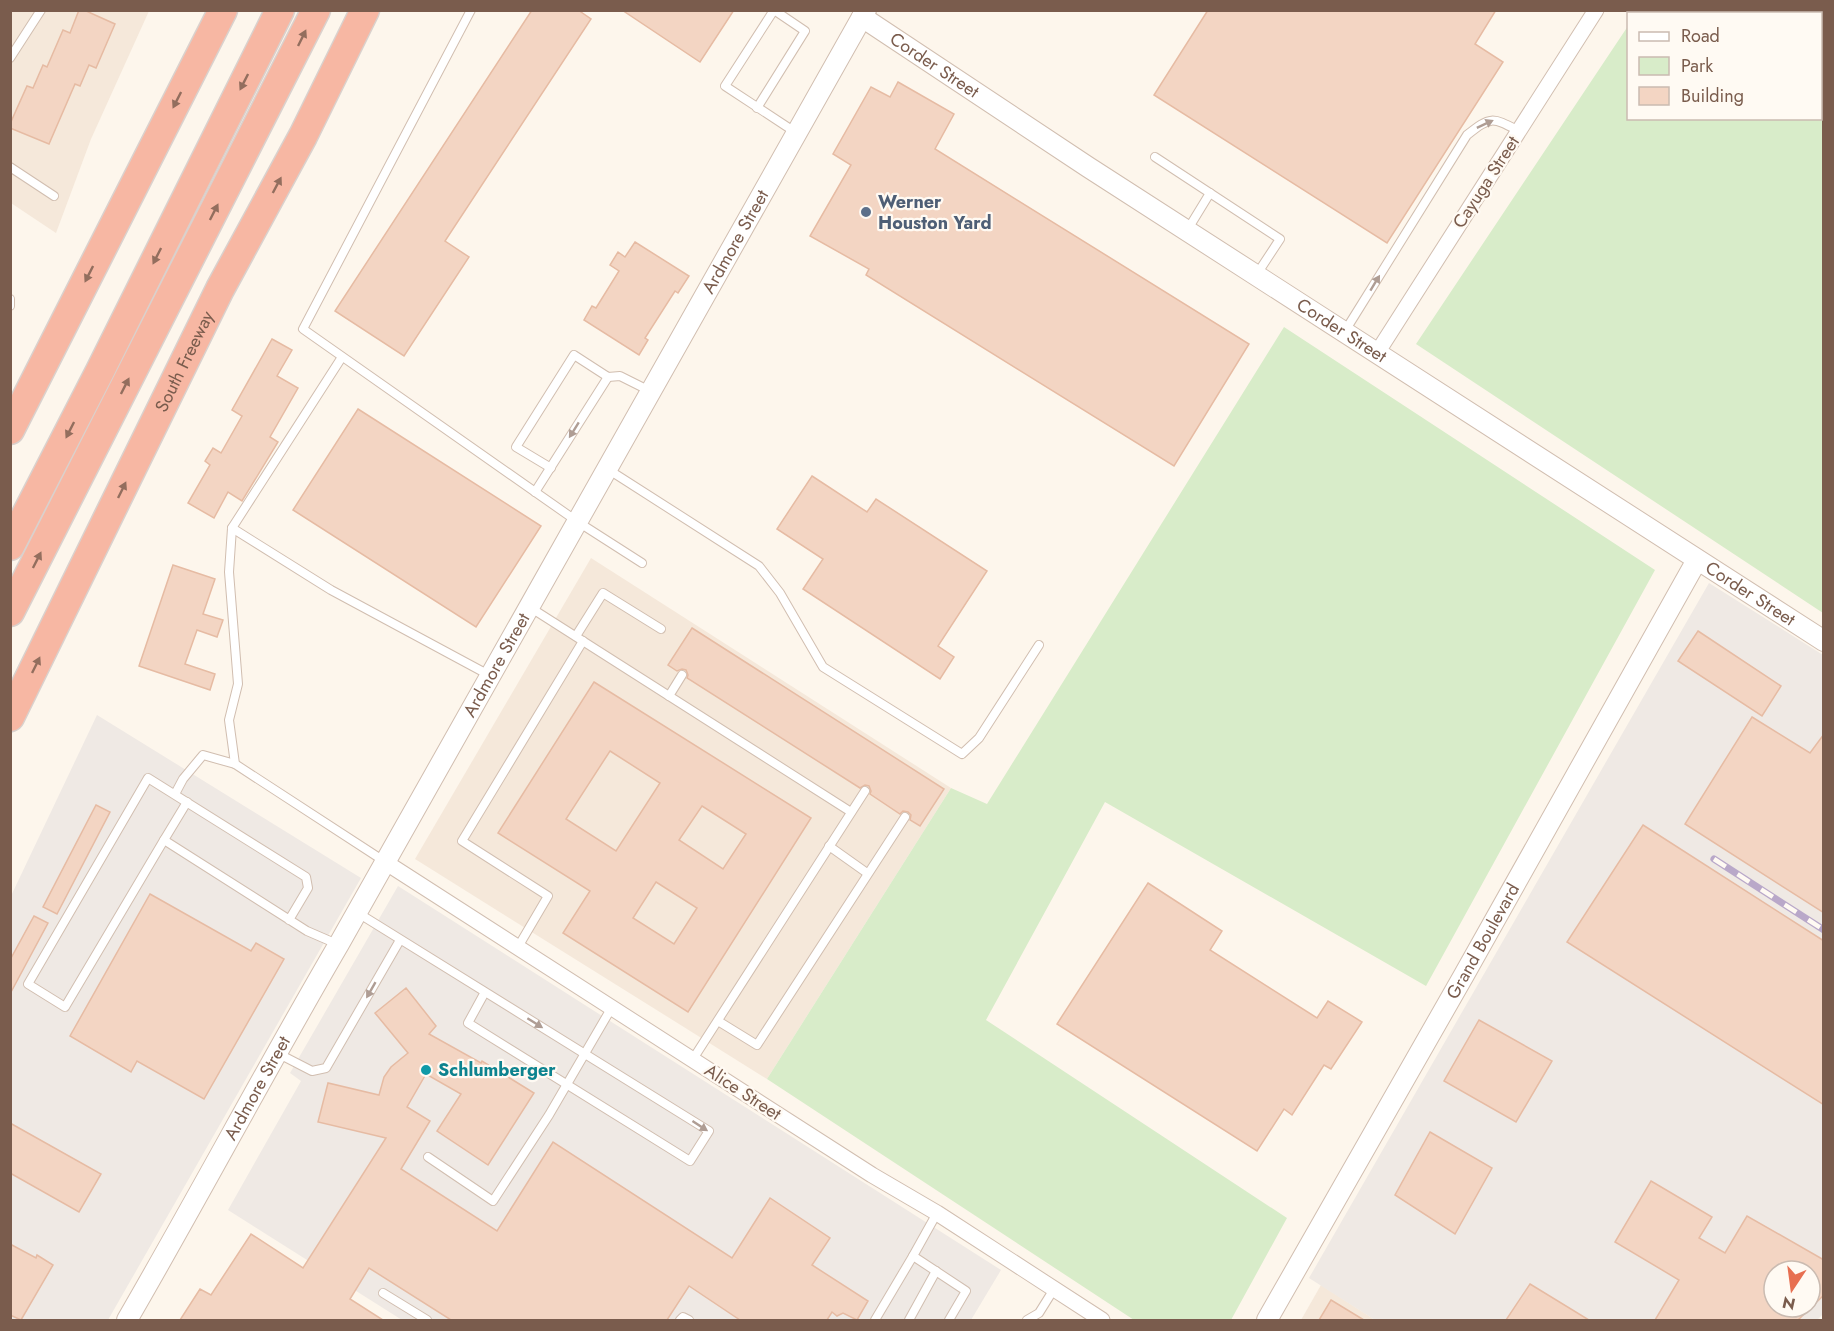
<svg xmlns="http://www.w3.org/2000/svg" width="1834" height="1331" font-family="Jost,sans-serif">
  <rect width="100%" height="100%" fill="#fdf6ec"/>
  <!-- residential -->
  <g fill="#f5e8da">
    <polygon points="10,11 149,11 91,139 56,233 11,203"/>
    <polygon points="591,558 951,788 767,1079 415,859"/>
    <polygon points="1321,1285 1375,1320 1301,1320"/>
  </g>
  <!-- industrial -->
  <g fill="#efe9e4" fill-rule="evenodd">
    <path d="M 1709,583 L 1823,655 L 1823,1314 L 1817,1320 L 1375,1320 L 1309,1278 ZM 1774,1271 L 1810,1271 L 1810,1307 L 1774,1307 Z"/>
    <polygon points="97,715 361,878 108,1320 11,1320 10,898"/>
    <polygon points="398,886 1001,1270 971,1320 402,1320 228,1210 301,1081 290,1073"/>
  </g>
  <!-- green -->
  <g fill="#d8ecc9">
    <polygon points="1639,11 1823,11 1823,613 1416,344 1628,26 1628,118 1820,118 1820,14 1637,13"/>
    <polygon points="1284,327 1655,570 1426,986 1105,802 986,1020 1287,1218 1231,1320 1134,1320 767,1079 951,788 987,804"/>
  </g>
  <!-- building -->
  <g fill="#f3d5c3" stroke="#e6bba3" stroke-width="1.5" fill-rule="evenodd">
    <polygon points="79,10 84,10 115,24 96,68 89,65 80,86 75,84 49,144 10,128 10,124 27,86 33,88 43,65 47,67 63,30 70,33"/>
    <polygon points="532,10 578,10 591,19 445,241 469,257 404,356 335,311"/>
    <polygon points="622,10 734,10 700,62"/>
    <polygon points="1208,10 1496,10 1475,44 1503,62 1387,243 1154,95"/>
    <polygon points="898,82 954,114 935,149 1249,344 1174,466 866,275 869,269 810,236 851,165 833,154 871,87 890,97"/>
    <polygon points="635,242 689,276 678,293 675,291 645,338 648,340 639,355 584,320 592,306 596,308 619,271 610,265 618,252 625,257"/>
    <polygon points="272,339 292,350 277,376 298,388 270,437 278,442 242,501 228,492 214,518 188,503 210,465 205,461 213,448 221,453 242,416 232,410"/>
    <polygon points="358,409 541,526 476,627 293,510"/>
    <polygon points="812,476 867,512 876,499 987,571 938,646 954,657 940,679 803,589 823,559 777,529"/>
    <polygon points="173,565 215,579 203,614 223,620 217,637 197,630 185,664 215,674 210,690 139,666"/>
    <polygon points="692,628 944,789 920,826 910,820 911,815 908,812 903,811 900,814 870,794 871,791 869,786 865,785 860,788 687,678 688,675 686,670 682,669 677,671 668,665"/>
    <polygon points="1698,631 1781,686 1762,716 1678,661"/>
    <path d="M 594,682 L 811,818 L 688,1012 L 563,933 L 590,891 L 498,833 ZM 610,751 L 660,783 L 616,851 L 566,819 ZM 702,806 L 746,834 L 723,869 L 679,840 ZM 656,882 L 697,908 L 674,944 L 633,918 Z"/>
    <polygon points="1752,717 1810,753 1824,734 1824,913 1685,824"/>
    <polygon points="96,805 110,812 57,914 43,907"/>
    <polygon points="1643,825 1824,941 1824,1105 1567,942"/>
    <polygon points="1148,883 1222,931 1210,950 1317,1018 1328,1001 1362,1022 1331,1069 1324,1065 1292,1115 1284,1109 1257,1151 1057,1024"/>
    <polygon points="150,894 251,951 256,943 284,959 204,1099 137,1061 131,1072 70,1036"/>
    <polygon points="34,916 48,923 10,994 10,960"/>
    <polygon points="406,988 436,1026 429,1034 481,1063 482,1061 534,1093 488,1165 437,1131 461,1094 426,1074 407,1107 430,1121 401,1169 497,1231 553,1142 732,1258 770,1198 830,1238 812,1265 868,1301 857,1320 843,1313 837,1316 832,1312 827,1320 740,1320 689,1286 667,1320 451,1320 369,1268 350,1299 383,1320 180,1320 200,1289 211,1295 251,1234 303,1268 386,1138 318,1122 328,1083 379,1095 384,1077 391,1067 408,1053 375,1013"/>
    <polygon points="1479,1020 1552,1061 1516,1122 1444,1081"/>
    <polygon points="10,1123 101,1174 79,1212 10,1173"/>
    <polygon points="1430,1132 1492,1168 1455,1234 1395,1195"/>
    <path d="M 1651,1181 L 1712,1217 L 1699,1238 L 1725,1253 L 1747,1216 L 1824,1260 L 1824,1295 L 1798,1320 L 1655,1320 L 1679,1280 L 1615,1242 ZM 1774,1271 L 1810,1271 L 1810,1307 L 1774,1307 Z"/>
    <polygon points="10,1244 36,1258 37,1255 53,1265 21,1320 10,1315"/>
    <polygon points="1530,1284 1589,1320 1506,1320"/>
    <polygon points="1331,1300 1364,1320 1319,1320"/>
  </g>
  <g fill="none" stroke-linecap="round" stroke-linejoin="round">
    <!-- service casing -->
    <g stroke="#d1beb0" stroke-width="10">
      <g id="service">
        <polyline points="471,10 303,329 578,522 642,563"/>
        <polyline points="774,10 725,86 795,132"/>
        <polyline points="10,58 41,10"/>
        <polyline points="757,108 805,31 774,10"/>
        <polyline points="1155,157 1280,239 1257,274"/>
        <polyline points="10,167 54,196"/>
        <polyline points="1188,229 1210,193"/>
        <polyline points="10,299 10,306"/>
        <path d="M 1345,331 L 1467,135 C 1491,116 1492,117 1519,131"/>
        <polyline points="342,357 232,528 229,572 238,684 229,720 235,764 384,861"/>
        <polyline points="551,468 516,447 574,355 608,377 620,376 650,391"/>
        <polyline points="609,470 759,566 780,593 823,667 962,754 979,738 1039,645"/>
        <polyline points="535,492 608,377"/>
        <polyline points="232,528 331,590 489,675"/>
        <polyline points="531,608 851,812"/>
        <polyline points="576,636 603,593 661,629"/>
        <polyline points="669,696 682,675"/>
        <polyline points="175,794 183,779 203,755 235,764"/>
        <polyline points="164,840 187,802"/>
        <polyline points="829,846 867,873"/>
        <polyline points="358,913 709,1131 690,1161 468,1023 485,992"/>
        <polyline points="289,920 308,888 306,877 148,778 28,984 65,1007 164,840 307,931 337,944"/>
        <polyline points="518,947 548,896 462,841 583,641"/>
        <polyline points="718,1021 757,1045 905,817"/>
        <polyline points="279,1054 312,1071 326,1068 400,940"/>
        <polyline points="693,1059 865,791"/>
        <polyline points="428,1157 493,1201 549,1115 612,1007"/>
        <polyline points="937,1213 913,1256 966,1291 949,1320"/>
        <polyline points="383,1293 427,1320"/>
        <polyline points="680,1320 683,1317 689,1320"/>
        <polyline points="875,1320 913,1256"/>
        <polyline points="909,1320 936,1271"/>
        <polyline points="1027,1320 1039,1313 1054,1289"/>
      </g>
    </g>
    <!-- minor casing -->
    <g stroke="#d1beb0" stroke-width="17">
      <g id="minor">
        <polyline points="1377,353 1596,10"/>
        <polyline points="385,862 872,1175 937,1213 1102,1320"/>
      </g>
    </g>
    <!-- tertiary casing -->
    <g stroke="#d1beb0" stroke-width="22">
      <g id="tertiary">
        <path id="s1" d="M 862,17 L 1088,167 L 1824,641"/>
        <path id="s2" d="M 127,1320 C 199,1196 266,1069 339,944 L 866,10"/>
        <path id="s3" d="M 1267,1320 L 1464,975 L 1697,560"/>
      </g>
    </g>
    <!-- motorway casing -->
    <g stroke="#dad1cd" stroke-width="31">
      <g id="motorway">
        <polyline points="10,430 223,10"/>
        <polyline points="10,546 100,371 280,10"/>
        <polyline points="10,612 316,10"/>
        <path id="s4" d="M 10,717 L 220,289 L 303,136 L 365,10"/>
      </g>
    </g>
    <!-- service -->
    <use href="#service" stroke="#fff" stroke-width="8"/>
    <!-- minor -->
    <use href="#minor" stroke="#fff" stroke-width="15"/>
    <!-- tertiary -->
    <use href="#tertiary" stroke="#fff" stroke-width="20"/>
    <!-- motorway -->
    <use href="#motorway" stroke="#f7b7a3" stroke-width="28"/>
    <!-- rail casing -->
    <g stroke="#b9a8c9" stroke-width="7">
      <polyline id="rail" points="1714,859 1824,930"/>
    </g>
    <!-- rail -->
    <use href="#rail" stroke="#fffaf3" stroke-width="4.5" stroke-dasharray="14" stroke-linecap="butt"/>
  </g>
  <!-- one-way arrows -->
  <defs><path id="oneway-solid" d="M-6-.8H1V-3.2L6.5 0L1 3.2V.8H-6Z" transform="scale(1.5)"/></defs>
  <g fill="#936e5e">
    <use href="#oneway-solid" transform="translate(302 38) rotate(-64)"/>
    <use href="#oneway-solid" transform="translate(244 82) rotate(117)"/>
    <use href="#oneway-solid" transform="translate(177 100) rotate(117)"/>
    <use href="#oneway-solid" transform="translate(277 185) rotate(-62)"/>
    <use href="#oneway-solid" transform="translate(214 212) rotate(-63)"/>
    <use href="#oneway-solid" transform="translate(157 256) rotate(117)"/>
    <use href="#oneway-solid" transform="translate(89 274) rotate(117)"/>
    <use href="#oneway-solid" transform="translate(125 386) rotate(-63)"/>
    <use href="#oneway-solid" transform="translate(70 430) rotate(117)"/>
    <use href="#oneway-solid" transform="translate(122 490) rotate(-64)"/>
    <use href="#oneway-solid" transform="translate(37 560) rotate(-63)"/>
    <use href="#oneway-solid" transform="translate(36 665) rotate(-64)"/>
  </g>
  <g fill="#af9d94">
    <use href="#oneway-solid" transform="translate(1485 124) rotate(-25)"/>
    <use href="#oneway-solid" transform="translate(1375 283) rotate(-59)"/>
    <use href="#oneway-solid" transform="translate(574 430) rotate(122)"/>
    <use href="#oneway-solid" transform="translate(371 990) rotate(120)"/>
    <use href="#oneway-solid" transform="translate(535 1023) rotate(32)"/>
    <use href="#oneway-solid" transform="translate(700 1126) rotate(33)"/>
  </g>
  <!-- markers -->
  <circle fill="#5c6f8a" stroke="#fffaf3" stroke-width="2" cx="866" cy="212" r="6"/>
  <circle fill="#0f9aa8" stroke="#fffaf3" stroke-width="2" cx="426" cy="1070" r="6"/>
  <g text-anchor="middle" stroke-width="4.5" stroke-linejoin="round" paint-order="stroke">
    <!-- street labels -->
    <g font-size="18" fill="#7a5c4d" stroke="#fffaf3">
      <text dy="6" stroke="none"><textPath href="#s1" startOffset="87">Corder Street</textPath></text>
      <text transform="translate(1486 182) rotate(-57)" y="6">Cayuga Street</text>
      <text dy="6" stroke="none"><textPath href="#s2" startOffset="1238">Ardmore Street</textPath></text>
      <text dy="6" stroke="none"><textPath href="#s1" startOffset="573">Corder Street</textPath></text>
      <text dy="6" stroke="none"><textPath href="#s4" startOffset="396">South Freeway</textPath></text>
      <text dy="6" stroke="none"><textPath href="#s1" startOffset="1059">Corder Street</textPath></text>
      <text dy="6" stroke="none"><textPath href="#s2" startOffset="752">Ardmore Street</textPath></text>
      <text dy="6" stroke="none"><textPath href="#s3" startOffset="436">Grand Boulevard</textPath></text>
      <text dy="6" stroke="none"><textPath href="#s2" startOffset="266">Ardmore Street</textPath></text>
      <text transform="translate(743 1092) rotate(33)" y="6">Alice Street</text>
    </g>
    <!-- service labels -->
    <g font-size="18" font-weight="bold" fill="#4e5e75" stroke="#fffaf3" text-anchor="start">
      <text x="878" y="208">Werner<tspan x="878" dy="21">Houston Yard</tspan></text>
    </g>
    <!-- culture labels -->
    <g font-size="18" font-weight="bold" fill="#0d838f" stroke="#fffaf3" text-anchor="start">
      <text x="438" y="1076">Schlumberger</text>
    </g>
  </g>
  <!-- border -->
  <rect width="1834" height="1331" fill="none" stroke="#7a5c4d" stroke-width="24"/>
  <!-- legend -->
  <rect x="1627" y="12" width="195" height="108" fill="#fffaf3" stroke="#cabbb1" stroke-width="1.5"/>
  <rect x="1639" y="32" width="30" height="9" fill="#ffffff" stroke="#cabbb1" stroke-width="1.5"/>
  <text x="1681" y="42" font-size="18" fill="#7a5c4d">Road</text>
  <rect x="1639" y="57" width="30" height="18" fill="#d8ecc9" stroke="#cabbb1" stroke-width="1.5"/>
  <text x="1681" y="72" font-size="18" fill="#7a5c4d">Park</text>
  <rect x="1639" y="87" width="30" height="18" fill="#f3d5c3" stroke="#cabbb1" stroke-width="1.5"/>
  <text x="1681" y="102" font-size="18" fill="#7a5c4d">Building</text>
  <!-- north arrow -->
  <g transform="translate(1792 1289) rotate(193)"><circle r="28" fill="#fffaf3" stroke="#cabbb1" stroke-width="1.5"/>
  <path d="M0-4.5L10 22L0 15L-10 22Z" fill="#e76f51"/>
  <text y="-9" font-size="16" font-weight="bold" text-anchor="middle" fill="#7a5c4d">N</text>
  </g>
</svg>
